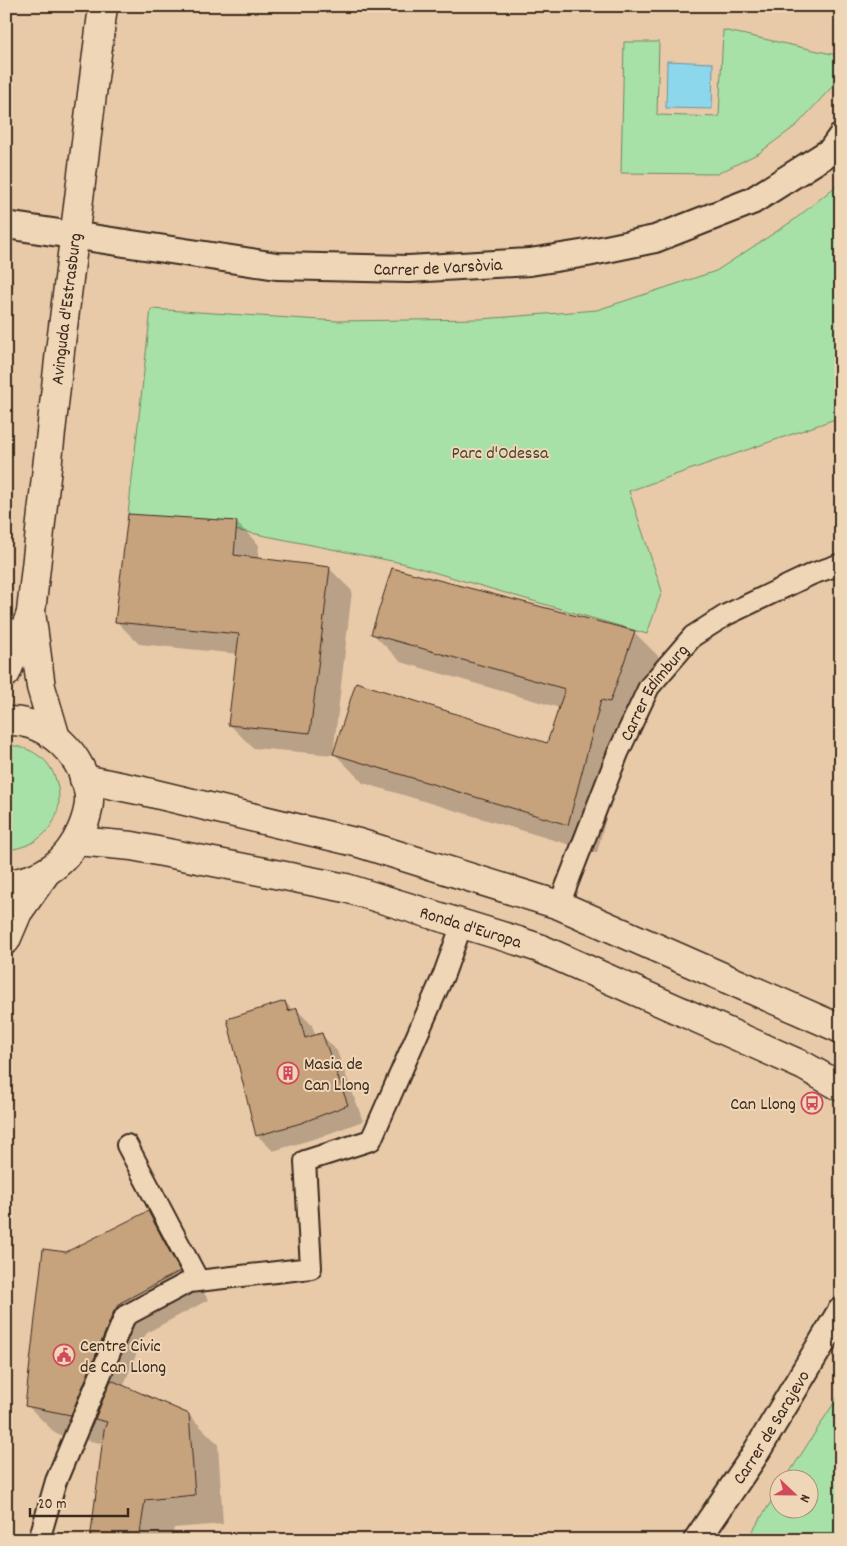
<svg xmlns="http://www.w3.org/2000/svg" width="847" height="1546" font-family="Dekko,sans-serif">
  <rect width="100%" height="100%" fill="#e8caa9"/>
  <filter id="ink" filterUnits="userSpaceOnUse"><feTurbulence type="fractalNoise" baseFrequency=".02" numOctaves="2"/><feDisplacementMap in="SourceGraphic" scale="10" xChannelSelector="R" yChannelSelector="G"/><feConvolveMatrix kernelMatrix="1 2 1 2 8 2 1 2 1" color-interpolation-filters="sRGB"/></filter>
  <g filter="url(#ink)">
    <!-- green -->
    <g fill="#a7e1a7" stroke="#718662">
      <polygon points="723,30 841,56 841,73 830,89 797,125 759,153 717,174 621,173 624,42 659,42 657,115 719,117"/>
      <polygon points="841,182 841,417 629,491 662,591 647,634 402,563 246,532 128,514 151,309 337,321 481,319 597,310 716,271 794,220"/>
      <polygon points="6,276 13,282 6,348"/>
      <path d="M 7,744 C 18,747 29,748 39,756 C 46,760 52,769 55,777 C 69,815 45,847 6,850 Z"/>
      <polygon points="841,1392 841,1540 747,1540 779,1489 780,1508 810,1508 810,1478 786,1478"/>
    </g>
    <!-- water -->
    <polygon fill="#8dd7ed" stroke="#6c929a" points="667,61 713,63 712,109 666,108"/>
    <!-- shadow -->
    <g fill="#0003">
      <polygon points="6,516 12,521 6,573"/>
      <polygon points="236,522 259,545 258,560 329,568 352,591 333,755 253,748 230,725 238,654 139,644 116,621"/>
      <polygon points="634,632 663,661 629,728 597,853 363,783 335,754 548,744 560,708 401,662 373,634"/>
      <polygon points="285,1002 293,1010 296,1009 312,1025 316,1037 322,1035 337,1051 363,1121 317,1138 273,1151 257,1135"/>
      <polygon points="148,1213 177,1241 208,1300 148,1332 142,1340 123,1387 189,1415 218,1444 223,1524 174,1528 172,1540 91,1540 104,1432 100,1443 56,1434 27,1405 66,1253"/>
    </g>
    <!-- building -->
    <g fill="#c6a27d" stroke="#3b2a1e">
      <polygon points="128,514 237,521 234,555 330,567 310,733 228,725 239,634 115,622"/>
      <polygon points="392,568 635,631 610,702 601,700 568,825 333,754 356,682 547,743 565,689 371,634"/>
      <polygon points="285,1001 288,1011 297,1008 305,1038 322,1033 348,1105 301,1123 256,1136 227,1019"/>
      <polygon points="148,1211 180,1271 120,1303 114,1311 71,1415 25,1406 43,1249 66,1252"/>
      <polygon points="111,1380 189,1414 195,1495 145,1500 139,1540 90,1540 104,1430 107,1422 95,1419"/>
    </g>
    <g fill="none" stroke-linecap="round" stroke-linejoin="round">
      <!-- pedestrian casing -->
      <g stroke="#3b2a1e" stroke-width="24">
        <g id="pedestrian">
          <path id="s1" d="M 559,905 L 618,753 L 649,687 L 693,636 L 726,615 L 812,574 L 841,564"/>
          <polyline points="127,1145 198,1280"/>
          <polyline points="39,1540 56,1481 125,1316 189,1282 311,1268 305,1161 371,1140 444,974 462,924"/>
        </g>
      </g>
      <!-- minor casing -->
      <g stroke="#3b2a1e" stroke-width="30">
        <g id="minor">
          <path id="s2" d="M 6,225 L 277,266 L 409,269 L 530,262 L 587,253 L 655,239 L 752,201 L 831,151 L 841,137"/>
          <path id="s3" d="M 697,1540 L 752,1459 L 841,1311"/>
        </g>
      </g>
      <!-- tertiary casing -->
      <g stroke="#3b2a1e" stroke-width="31">
        <g id="tertiary">
          <polyline points="84,779 143,791 359,843 559,905 841,1029"/>
          <path id="s4" d="M 77,841 L 132,846 L 346,888 L 518,941 L 539,948 L 804,1066 L 841,1087"/>
        </g>
      </g>
      <!-- secondary casing -->
      <g stroke="#3b2a1e" stroke-width="31">
        <g id="secondary">
          <polyline points="6,673 31,614"/>
          <path d="M 6,721 C 48,719 84,756 89,796 C 90,808 86,819 82,829 C 68,862 42,881 6,884"/>
          <path id="s5" d="M 56,738 L 41,687 L 31,612 L 60,351 L 103,6"/>
          <polyline points="6,940 18,912 45,874"/>
        </g>
      </g>
      <!-- pedestrian -->
      <use href="#pedestrian" stroke="#efd6b7" stroke-width="20"/>
      <!-- minor -->
      <use href="#minor" stroke="#efd6b7" stroke-width="26"/>
      <!-- tertiary -->
      <use href="#tertiary" stroke="#efd6b7" stroke-width="28"/>
      <!-- secondary -->
      <use href="#secondary" stroke="#efd6b7" stroke-width="28"/>
    </g>
  </g>
  <!-- icons -->
  <defs>
    <g id="building-ring" transform="scale(1.125)"><circle r="9.5" fill="#efd6b7" stroke="#d1495b" stroke-width="1.5"/><path d="M-4-6H4V6H1V3H-1V6H-4ZM-2.5-4.3h1.7v1.8h-1.7ZM.8-4.3h1.7v1.8H.8ZM-2.5-1h1.7V.8h-1.7ZM.8-1h1.7V.8H.8Z" fill="#d1495b"/></g>
    <g id="bus-ring" transform="scale(1.125)"><circle r="9.5" fill="#efd6b7" stroke="#d1495b" stroke-width="1.5"/><path d="M-5-6H5V4H4V6H2V4H-2V6H-4V4H-5ZM-3.5-4V0h7V-4ZM-3.5 1.2v1.5H-2V1.2ZM2 1.2v1.5H3.5V1.2Z" fill="#d1495b"/></g>
    <g id="civic-ring" transform="scale(1.125)"><circle r="9.5" fill="#efd6b7" stroke="#d1495b" stroke-width="1.5"/><path d="M-.6-6.5H3V-4.5H.6V-3L4-1V1h2V6H-6V1h2V-1L-.6-3ZM-1.2 2.5V6h2.4V2.5Z" fill="#d1495b"/></g>
  </defs>
  <g fill-rule="evenodd">
    <use href="#building-ring" x="288" y="1073"/>
    <use href="#bus-ring" x="812" y="1103"/>
    <use href="#civic-ring" x="64" y="1355"/>
  </g>
  <g text-anchor="middle" stroke-width="4" stroke-linejoin="round" paint-order="stroke">
    <!-- street labels -->
    <g font-size="18" fill="#3b2a1e" stroke="#efd6b7">
      <text dy="6" stroke="none"><textPath href="#s2" startOffset="435">Carrer de Varsòvia</textPath></text>
      <text dy="6" stroke="none"><textPath href="#s5" startOffset="434">Avinguda d'Estrasburg</textPath></text>
      <text dy="6" stroke="none"><textPath href="#s1" startOffset="234">Carrer Edimburg</textPath></text>
      <text dy="6" stroke="none"><textPath href="#s4" startOffset="404">Ronda d'Europa</textPath></text>
      <text dy="6" stroke="none"><textPath href="#s3" startOffset="135">Carrer de Sarajevo</textPath></text>
    </g>
    <!-- park labels -->
    <g font-size="18" fill="#4b4533" stroke="#efd6b7">
      <text x="500" y="458">Parc d'Odessa</text>
    </g>
    <!-- poi labels -->
    <g font-size="18" fill="#3b2a1e" stroke="#efd6b7" text-anchor="start">
      <text x="304" y="1069">Masia de<tspan x="304" dy="21">Can Llong</tspan></text>
      <text x="796" y="1109" text-anchor="end">Can Llong</text>
      <text x="80" y="1351">Centre Civic<tspan x="80" dy="21">de Can Llong</tspan></text>
    </g>
  </g>
  <!-- margin -->
  <rect width="847" height="1546" fill="none" stroke="#efd6b7" stroke-width="25"/>
  <rect x="12" y="12" width="822" height="1521" fill="none" stroke="#3b2a1e" stroke-width="2" filter="url(#ink)"/>
  <!-- north arrow -->
  <g transform="translate(794 1494) rotate(112)"><circle r="24" fill="#efd6b7" stroke="#a7917a"/>
  <path d="M0-4L9 19L0 12L-9 19Z" fill="#d1495b"/>
  <text y="-8" font-size="14" font-weight="bold" text-anchor="middle" fill="#3b2a1e">N</text>
  </g>
  <!-- scale -->
  <path d="M30 1508v8h98v-8" fill="none" stroke="#3b2a1e" stroke-width="2.5"/>
  <text x="38" y="1508" font-size="15" fill="#3b2a1e" stroke="#efd6b7" stroke-width="4" paint-order="stroke">20 m</text>
</svg>
